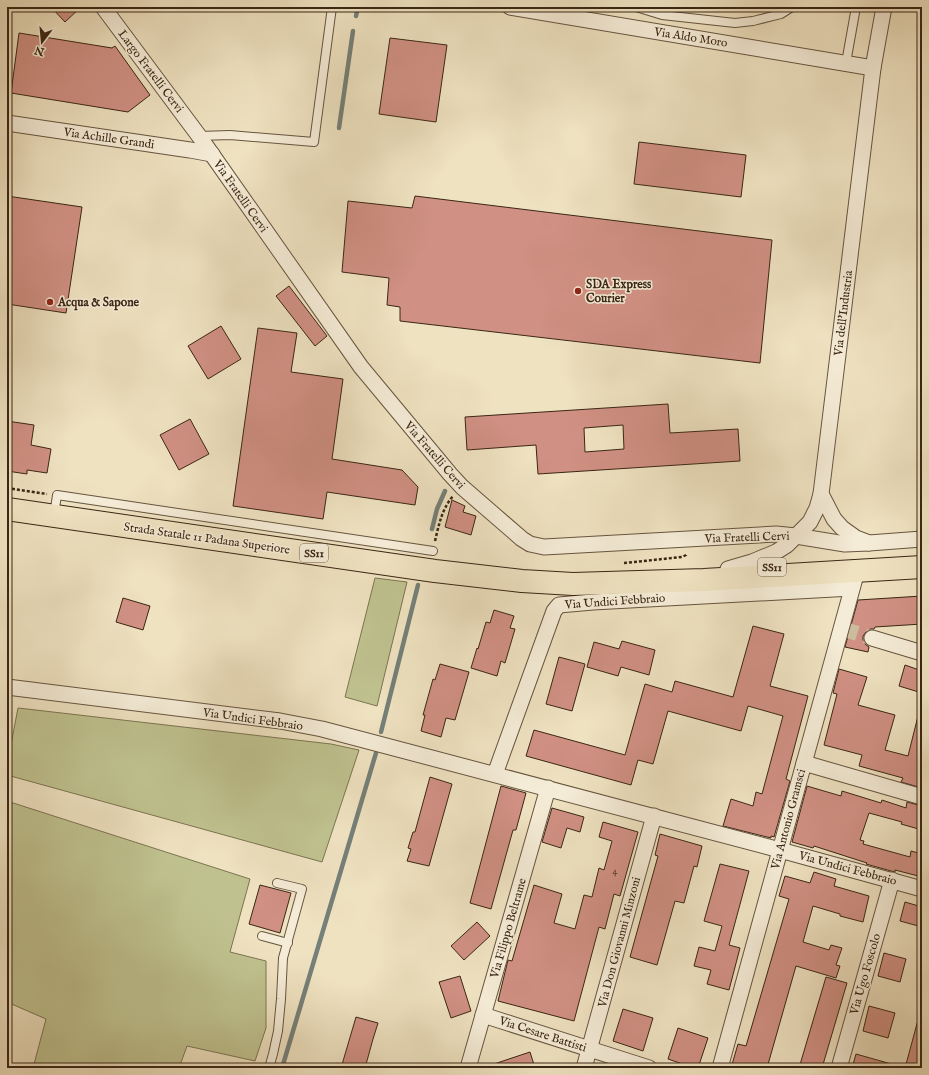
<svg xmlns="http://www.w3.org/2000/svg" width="929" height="1075" font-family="'IM FELL English',serif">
  <rect width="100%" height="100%" fill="#efe2c1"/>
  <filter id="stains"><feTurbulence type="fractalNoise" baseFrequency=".005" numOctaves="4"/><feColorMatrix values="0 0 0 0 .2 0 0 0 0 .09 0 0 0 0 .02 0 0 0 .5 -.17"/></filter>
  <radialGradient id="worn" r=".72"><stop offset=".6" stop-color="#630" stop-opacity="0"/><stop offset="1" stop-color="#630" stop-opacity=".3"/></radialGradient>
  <!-- green -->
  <g fill="#bfc28f" stroke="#7c7452">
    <polygon points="375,578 407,582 377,706 345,697"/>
    <polygon points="18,708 331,744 359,750 322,862 7,775 7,765"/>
    <polygon points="7,801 250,879 230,952 266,961 266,1028 255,1061 187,1046 179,1068 33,1068 46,1019 7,1002"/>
  </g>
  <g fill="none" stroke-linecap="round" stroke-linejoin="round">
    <!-- stream -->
    <g stroke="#758078" stroke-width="4.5">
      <polyline points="356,16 358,7"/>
      <polyline points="339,128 353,31"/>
      <polyline points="432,529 437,509 445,491"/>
      <polyline points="381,732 418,585"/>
      <polyline points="282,1068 376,753"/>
    </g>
  </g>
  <!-- building -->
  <g fill="#d09083" stroke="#3a2614" fill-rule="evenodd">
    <polygon points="51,7 81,7 65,22"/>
    <polygon points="19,33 112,48 115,46 150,95 128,112 11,93"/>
    <polygon points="390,38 447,45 436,122 379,114"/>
    <polygon points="639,142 746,155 741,197 634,184"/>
    <polygon points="7,196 82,207 66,313 7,304"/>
    <polygon points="415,196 772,240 760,363 400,321 400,307 387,305 389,278 342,272 348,201 412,208"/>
    <polygon points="289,286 327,336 315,346 276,296"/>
    <polygon points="221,326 241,359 208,379 188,346"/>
    <polygon points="258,328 297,333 291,372 343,379 332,459 402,470 418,487 415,505 327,492 323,519 233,506"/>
    <path d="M 668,404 L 670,433 L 738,429 L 740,461 L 538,474 L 536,445 L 467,450 L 465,417 ZM 623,425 L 624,449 L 585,452 L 584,428 Z"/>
    <polygon points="190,419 209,454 179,470 160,435"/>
    <polygon points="7,421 34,425 31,445 51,449 47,473 27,470 27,474 7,471"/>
    <polygon points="452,500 465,506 463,512 476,516 471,535 445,527"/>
    <polygon points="922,596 922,624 875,627 874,629 870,629 866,632 863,636 863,640 865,644 869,647 868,652 845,647 858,600"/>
    <polygon points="123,598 150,606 143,630 116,622"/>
    <polygon points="494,610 514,616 510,628 515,629 505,663 501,661 497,676 471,668 477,648 478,649 486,622 490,623"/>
    <polygon points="753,626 784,634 770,686 808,696 786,779 790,781 774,837 771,836 771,838 723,826 731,799 753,806 756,792 762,794 783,716 748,706 741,731 668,711 653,764 638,760 631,785 526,756 534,730 625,755 645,684 672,692 675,681 733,697"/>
    <polygon points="622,641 655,650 649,675 621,667 618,676 587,667 594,642 619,649"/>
    <polygon points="559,657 585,664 572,711 546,704"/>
    <polygon points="440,664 469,672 455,720 446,718 441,737 421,731 425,715 423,715 433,679 435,680"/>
    <polygon points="905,665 922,671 922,693 899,686"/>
    <polygon points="839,669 867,677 858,705 895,715 885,750 908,756 918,716 922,716 922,788 901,782 903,778 859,766 862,755 824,745 837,694 833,693"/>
    <polygon points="430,777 452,784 429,866 407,861 411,849 408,848 413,832 415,832"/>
    <polygon points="501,786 526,793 516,830 513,830 491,909 470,903"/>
    <polygon points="807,786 841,796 842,791 881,803 882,800 906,808 907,802 922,806 922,830 901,824 902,822 869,813 860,840 864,841 863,844 910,857 911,851 922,854 922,877 895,870 895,872 891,871 866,864 867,863 814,846 813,848 792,842"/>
    <polygon points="552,808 584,817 580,832 567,828 561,848 542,842"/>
    <polygon points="603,822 638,832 620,896 614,894 605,929 599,927 574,1021 498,1001 508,960 512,961 534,885 562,894 554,923 575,929 584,895 592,897 599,868 604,870 612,841 599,837"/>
    <polygon points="660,834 702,846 697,867 694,866 684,903 675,901 657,965 630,957 658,856 655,855"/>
    <polygon points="720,864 749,871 729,945 740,948 729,990 707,984 711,970 694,966 699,947 715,951 722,926 704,921"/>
    <polygon points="814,872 836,879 834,886 869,896 863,922 840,916 840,914 813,906 803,942 829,950 831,945 842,948 836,965 840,966 836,978 796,966 767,1068 731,1068 738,1044 746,1046 789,899 779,896 785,876 810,883"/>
    <polygon points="260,885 291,893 280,933 249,924"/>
    <polygon points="905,902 922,907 922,927 900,921"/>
    <polygon points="477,922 490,936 464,960 451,946"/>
    <polygon points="884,953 906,959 900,982 878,976"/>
    <polygon points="460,976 471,1011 451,1018 439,982"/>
    <polygon points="826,977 847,983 822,1068 799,1068"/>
    <polygon points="869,1006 895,1013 888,1038 863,1031"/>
    <polygon points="623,1009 653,1018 643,1051 613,1041"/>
    <polygon points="356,1017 378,1023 373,1039 365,1068 341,1068"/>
    <polygon points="918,1020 922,1020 922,1068 905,1068"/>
    <polygon points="678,1028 708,1038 698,1068 694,1068 668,1059"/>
    <polygon points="530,1052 535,1068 488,1068 488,1066"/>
    <polygon points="856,1054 895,1065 895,1068 852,1068"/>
  </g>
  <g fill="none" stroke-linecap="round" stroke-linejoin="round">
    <!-- street-tunnel -->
    <polyline stroke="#cbbc9e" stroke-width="15" stroke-dasharray="15 8" stroke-linecap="butt" points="843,629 872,638"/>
    <!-- lane casing -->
    <g stroke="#67553f" stroke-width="10">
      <g id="lane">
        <polyline points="636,7 662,15 735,23 753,21 781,14 792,7"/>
        <polyline points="846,63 856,7"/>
        <polyline points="199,136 230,135 314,142 332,7"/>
        <polyline points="54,515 57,495 433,551"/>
        <polyline points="262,936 288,943"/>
        <polyline points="269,1068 273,1054 278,1031 281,999 283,958 302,889 277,883"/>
      </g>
    </g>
    <!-- street casing -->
    <g stroke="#67553f" stroke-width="17">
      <g id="street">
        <polyline points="103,7 199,136 361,367 450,474 462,487 522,539 530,544 544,547 776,534 796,536 845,544 869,543"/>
        <polyline points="510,7 873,68"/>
        <polyline points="7,123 190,150 212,154"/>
        <polyline points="821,494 834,519 842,528 856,538 869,543 922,539"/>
        <polyline points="728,569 752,562 776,552 787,545 810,522 817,508 821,494 873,68 884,7"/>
        <polyline points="872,638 922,653"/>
        <polyline points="7,687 280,721 322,729 780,850 922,889"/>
        <polyline points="804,763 922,797"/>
        <polyline points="495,774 554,611 559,605 593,602 852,588"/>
        <polyline points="483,1015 649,1068"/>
        <polyline points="468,1068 548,788"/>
        <polyline points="584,1068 654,816"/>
        <polyline points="720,1068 857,571"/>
        <polyline points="839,1068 892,880"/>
      </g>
    </g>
    <!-- primary casing -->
    <g stroke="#3a2614" stroke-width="24">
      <polyline id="primary" points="7,509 435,571 522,581 573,584 704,580 922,567"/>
    </g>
    <!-- path -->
    <g stroke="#3a2614" stroke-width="2.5" stroke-dasharray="3 2" stroke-linecap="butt">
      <polyline points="7,488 47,494"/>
      <path d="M 435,541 C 439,524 442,509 453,496"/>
      <polyline points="624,563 682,557 686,555 687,553"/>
    </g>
    <!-- lane -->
    <use href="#lane" stroke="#f5ecd7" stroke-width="8"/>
    <!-- street -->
    <use href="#street" stroke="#f5ecd7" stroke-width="15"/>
    <!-- primary -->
    <use href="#primary" stroke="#efe2c1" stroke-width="22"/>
  </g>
  <!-- markers -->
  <g fill="#8f2418" stroke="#f5ecd7" stroke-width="1.5">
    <circle cx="578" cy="291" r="4"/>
    <circle cx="50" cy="302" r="4"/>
  </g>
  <g text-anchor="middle" stroke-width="3" stroke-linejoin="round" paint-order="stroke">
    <!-- number labels -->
    <g font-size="10" fill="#604030">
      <text x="615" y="874">4</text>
    </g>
    <!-- shield labels -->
    <g fill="#f5ecd7" stroke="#72614e" stroke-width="1">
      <rect x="300" y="544" width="28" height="18" rx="3"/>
      <rect x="758" y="558" width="28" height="18" rx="3"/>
    </g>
    <g font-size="11" font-weight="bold" fill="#3a2614">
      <text x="314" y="557">SS11</text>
      <text x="772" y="571">SS11</text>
    </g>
    <!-- street labels -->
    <g font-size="12" fill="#3a2614" stroke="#f5ecd7">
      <text transform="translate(691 37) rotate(9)" y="4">Via Aldo Moro</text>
      <text transform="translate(151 71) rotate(53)" y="4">Largo Fratelli Cervi</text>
      <text transform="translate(109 138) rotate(8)" y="4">Via Achille Grandi</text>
      <text transform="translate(241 196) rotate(55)" y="4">Via Fratelli Cervi</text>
      <text transform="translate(843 313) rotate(-83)" y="4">Via dell'Industria</text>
      <text transform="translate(435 455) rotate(49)" y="4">Via Fratelli Cervi</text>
      <text transform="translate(747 537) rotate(-2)" y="4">Via Fratelli Cervi</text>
      <text transform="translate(207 538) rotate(8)" y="4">Strada Statale 11 Padana Superiore</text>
      <text transform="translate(615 601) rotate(-4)" y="4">Via Undici Febbraio</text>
      <text transform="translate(253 719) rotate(8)" y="4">Via Undici Febbraio</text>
      <text transform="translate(788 819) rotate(-75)" y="4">Via Antonio Gramsci</text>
      <text transform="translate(848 868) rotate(15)" y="4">Via Undici Febbraio</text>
      <text transform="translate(508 928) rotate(-74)" y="4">Via Filippo Beltrame</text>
      <text transform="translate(619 942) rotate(-75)" y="4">Via Don Giovanni Minzoni</text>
      <text transform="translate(865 974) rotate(-74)" y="4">Via Ugo Foscolo</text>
      <text transform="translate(543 1034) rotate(18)" y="4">Via Cesare Battisti</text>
    </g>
    <!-- poi labels -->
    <g font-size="12" font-weight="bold" fill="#3a2614" stroke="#f5ecd7" text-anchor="start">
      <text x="586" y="288">SDA Express<tspan x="586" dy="14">Courier</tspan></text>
      <text x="58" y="306">Acqua &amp; Sapone</text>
    </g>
  </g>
  <!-- margin -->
  <rect width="929" height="1075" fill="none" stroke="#efe2c1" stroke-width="24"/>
  <rect x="8" y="8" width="913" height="1059" fill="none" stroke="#3a2614" stroke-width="2"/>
  <rect x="12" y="12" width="905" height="1051" fill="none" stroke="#3a2614"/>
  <!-- north arrow -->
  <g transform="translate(42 42) rotate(196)" stroke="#f5ecd7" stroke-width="3" paint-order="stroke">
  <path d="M0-3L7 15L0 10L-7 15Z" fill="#3a2614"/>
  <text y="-6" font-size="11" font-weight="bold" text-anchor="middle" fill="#3a2614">N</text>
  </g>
  <rect width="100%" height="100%" filter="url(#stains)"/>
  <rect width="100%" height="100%" fill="url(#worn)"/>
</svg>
